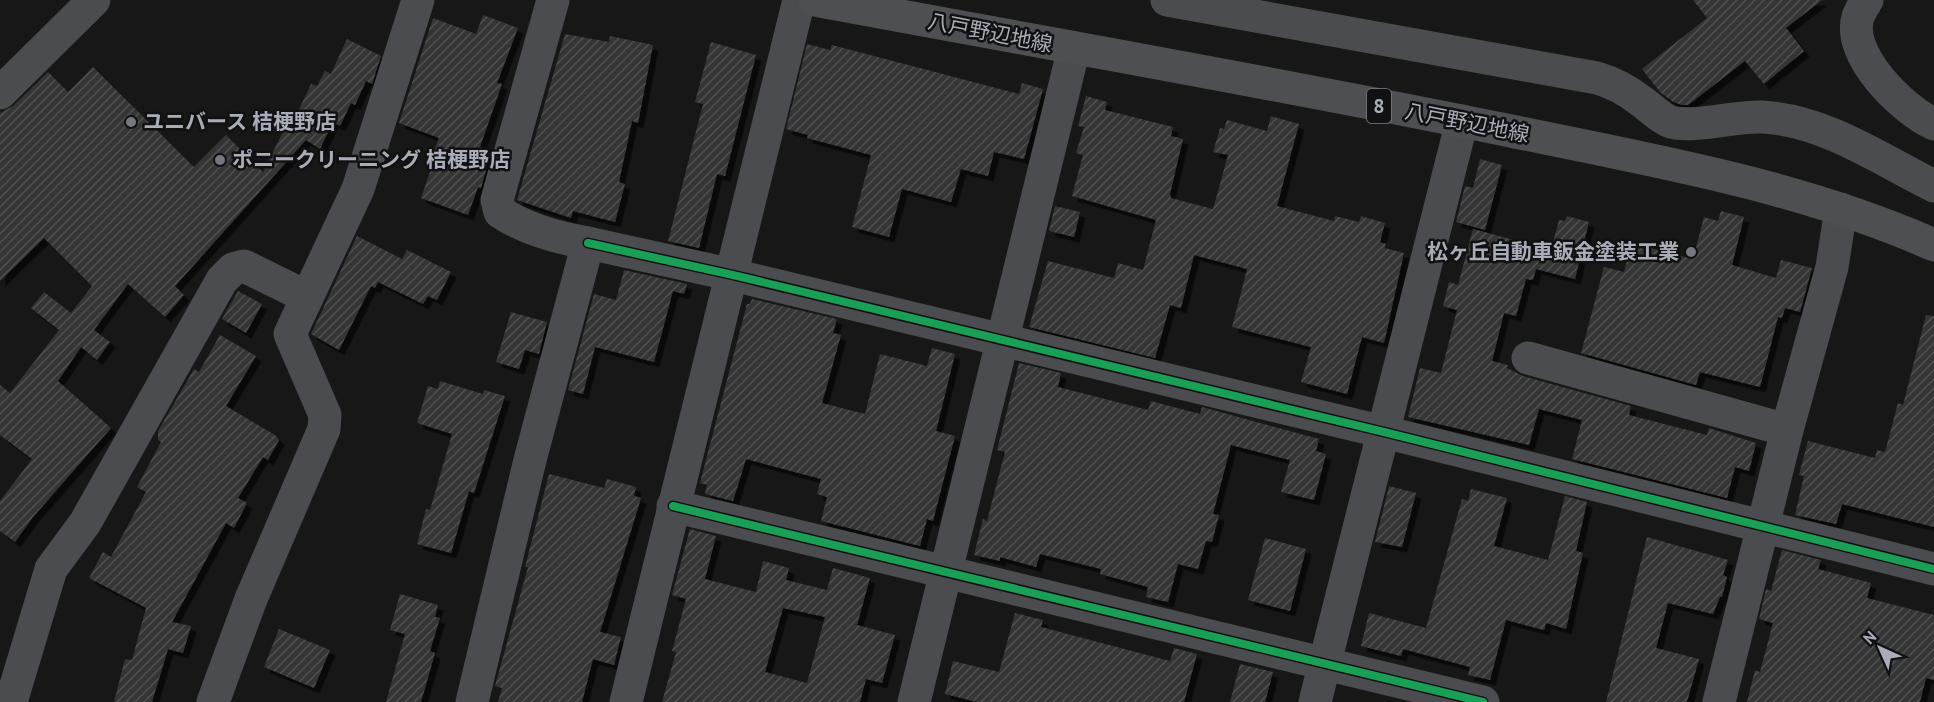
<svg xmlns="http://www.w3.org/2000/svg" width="1934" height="702" font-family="'PT Sans','Noto Sans JP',sans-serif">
  <defs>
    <pattern id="building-hatch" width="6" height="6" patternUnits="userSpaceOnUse" patternTransform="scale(1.5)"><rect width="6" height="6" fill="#353536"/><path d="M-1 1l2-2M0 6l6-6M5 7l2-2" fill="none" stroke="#4f5051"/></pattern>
    <filter id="shadow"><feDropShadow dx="5.5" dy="5.5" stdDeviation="0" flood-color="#0009"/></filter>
  </defs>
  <rect width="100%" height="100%" fill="#171717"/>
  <!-- building -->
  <g fill="url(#building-hatch)" fill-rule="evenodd" filter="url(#shadow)">
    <polygon points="1693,0 1822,0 1786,28 1804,51 1764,84 1745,61 1688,105 1682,105 1673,102 1660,92 1642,69 1707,18"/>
    <polygon points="483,15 518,28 497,83 502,84 480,147 491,151 481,188 478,187 468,215 421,198 437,152 434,151 439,138 399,123 433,18 476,34"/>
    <polygon points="565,34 609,42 610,36 653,45 638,123 632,121 619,182 625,184 615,222 573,211 571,218 517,200"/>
    <polygon points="347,39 381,56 372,84 366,81 355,105 351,103 340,126 333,122 320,149 306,140 175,286 184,295 165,317 128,284 94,330 110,342 97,360 81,347 58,381 111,428 33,517 15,542 0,531 0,501 32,459 0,435 0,385 10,393 59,330 31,308 44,292 71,313 92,286 44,238 0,281 0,113 13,106 48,72 68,92 93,67 194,167 226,135 263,172 293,112 297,114 311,84 317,86 325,71 331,74"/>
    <polygon points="711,42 756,55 725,176 717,174 699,248 668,241 703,104 695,102"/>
    <polygon points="807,44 830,50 832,45 1019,94 1022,83 1043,89 1024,159 994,152 988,176 961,169 951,202 902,189 889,237 852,227 871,155 807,138 808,135 786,129"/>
    <polygon points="1086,96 1107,102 1105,110 1173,127 1171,136 1183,139 1170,194 1171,198 1213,209 1228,155 1213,152 1220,128 1224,129 1227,120 1267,131 1271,116 1299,124 1277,206 1334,221 1335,216 1359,222 1361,216 1385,223 1380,242 1386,244 1385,248 1404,253 1384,343 1362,337 1347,394 1301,382 1311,347 1232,327 1247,269 1194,255 1181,308 1170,305 1155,358 1029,327 1048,261 1114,278 1118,263 1143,270 1156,220 1072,196 1083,155 1076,153 1084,127 1078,126"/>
    <polygon points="1480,159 1502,165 1485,230 1456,222 1465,186 1473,188"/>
    <polygon points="1055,206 1080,212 1074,237 1049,231"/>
    <polygon points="1721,211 1744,217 1732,265 1776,278 1781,260 1812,268 1800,312 1785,308 1782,318 1778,317 1760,387 1700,372 1696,385 1581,353 1604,267 1624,272 1632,243 1693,259 1704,217 1718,221"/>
    <polygon points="1567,216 1589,222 1575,279 1536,269 1533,280 1526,279 1516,316 1504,313 1492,361 1508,365 1507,368 1523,376 1631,406 1629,415 1707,435 1709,428 1756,443 1749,471 1735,467 1727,498 1572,459 1582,420 1539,409 1529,445 1408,417 1420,368 1441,373 1457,310 1443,306 1449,282 1458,285 1473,229 1551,250 1559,220 1565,221"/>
    <polygon points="357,236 402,259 407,250 451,272 437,300 428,296 423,304 378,282 375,288 371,286 339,350 311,334"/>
    <polygon points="624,270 687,284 684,294 673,291 654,362 595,347 583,394 568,390 594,294 616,300"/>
    <polygon points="238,291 262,304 246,333 222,319"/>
    <polygon points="752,299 837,319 833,333 841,335 822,403 865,414 880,354 927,366 932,348 955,354 936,431 955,436 933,521 927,519 920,546 821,521 827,497 817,494 821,479 746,459 733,501 705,494 707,485 700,483 708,452 747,304 750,304"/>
    <polygon points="511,312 547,322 539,354 525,350 519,369 496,362"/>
    <polygon points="1926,315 1934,316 1934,527 1842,504 1836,524 1795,515 1804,476 1799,475 1808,441 1875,458 1877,450 1885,452 1898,403 1903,405"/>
    <polygon points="220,335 256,356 226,406 275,435 279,440 268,460 263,457 238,498 247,503 234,528 226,523 172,622 191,626 183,653 168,649 152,702 114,702 125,659 132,660 146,608 89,578 103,552 111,557 146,492 137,487 161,442 158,440 158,431 194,369 199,372"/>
    <polygon points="1019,363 1061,373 1058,387 1148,410 1151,401 1200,414 1202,407 1319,439 1316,451 1326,454 1314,500 1281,492 1290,460 1231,445 1213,514 1219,515 1212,542 1206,541 1198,569 1178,564 1168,602 1146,597 1148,587 1100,574 1101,569 1040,554 1036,567 1000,557 1000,561 974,555 983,519 987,521 1005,452 997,450"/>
    <polygon points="440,381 483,394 484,390 505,396 474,493 469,491 451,553 417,544 426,509 430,510 452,434 417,423 428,386 438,389"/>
    <polygon points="549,474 604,488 607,479 636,487 634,496 641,498 600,632 621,637 614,665 593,659 582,702 498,702 502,688 495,686 528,567 525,567"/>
    <polygon points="1389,486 1416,493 1402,547 1375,542"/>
    <polygon points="1471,489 1507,498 1494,546 1548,560 1565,496 1587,502 1576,551 1583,553 1566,629 1546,623 1544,630 1506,620 1490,680 1468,675 1470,667 1403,649 1401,656 1361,646 1369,613 1426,628 1462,499 1468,501"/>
    <path d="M 690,529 L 716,536 L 705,579 L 756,592 L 763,561 L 789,568 L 786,580 L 827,590 L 833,568 L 870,578 L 857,625 L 895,635 L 882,683 L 866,679 L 860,702 L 662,702 L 676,652 L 672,651 L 686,599 L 672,595 ZM 783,608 L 825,617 L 807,683 L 765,672 Z"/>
    <polygon points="1647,537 1728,560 1723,575 1727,577 1722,597 1720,597 1713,614 1668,603 1656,648 1699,659 1687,702 1606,702"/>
    <polygon points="1265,538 1306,549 1290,611 1248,600"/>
    <polygon points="1782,550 1821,560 1818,569 1871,583 1867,598 1934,615 1934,680 1926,678 1920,702 1747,702 1755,670 1760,672 1773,623 1759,619 1766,589 1771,591"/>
    <polygon points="400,594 438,605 435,617 440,618 430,651 435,653 421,702 386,702 405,634 390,630"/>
    <polygon points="1015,613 1043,620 1041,627 1170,661 1174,648 1197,654 1184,702 977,702 945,694 953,661 999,672"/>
    <polygon points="279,629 330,650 314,688 264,667"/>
    <polygon points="1240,664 1273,672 1265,702 1230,702"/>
  </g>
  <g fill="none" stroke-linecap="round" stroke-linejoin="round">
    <!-- minor -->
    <g stroke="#4b4c50" stroke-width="33">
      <path d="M 1167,0 L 1597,78 C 1614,83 1627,90 1641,101 C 1650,107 1661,119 1671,122 C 1695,128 1734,116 1762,117 C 1824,120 1880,159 1934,186"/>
      <path d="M 1867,0 C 1864,5 1860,11 1858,17 C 1846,55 1903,110 1934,124"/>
      <polyline points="0,93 94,0"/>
      <polyline points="588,243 733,275 1384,432 1934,569"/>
      <polyline points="1528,358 1787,430"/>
      <polyline points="673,506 1483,702"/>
      <polyline points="11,702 51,569 85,523 222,280 233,269 244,266 305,296"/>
      <polyline points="213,702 251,599 324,429 325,415 290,334 358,189 418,0"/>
      <path d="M 472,702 L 530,460 L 588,243 C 558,238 525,229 500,212 L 497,200 L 553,0"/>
      <polyline points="626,702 799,0"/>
      <polyline points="914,702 1074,48"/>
      <polyline points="1315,702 1462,121"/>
      <polyline points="1719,702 1787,430 1832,267 1841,209"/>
    </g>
    <!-- major -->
    <path stroke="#4d4f52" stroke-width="33" d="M 815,0 C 1045,43 1277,83 1506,130 C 1651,160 1798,185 1934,245"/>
    <!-- cycleway casing -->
    <g stroke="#111113" stroke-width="11">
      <g id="cycleway">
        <polyline points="588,243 733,275 1384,432 1934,569"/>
        <polyline points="673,506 1483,702"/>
      </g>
    </g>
    <!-- cycleway -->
    <use href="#cycleway" stroke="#1a9f57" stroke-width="8"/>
  </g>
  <!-- markers -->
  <g fill="#757880" stroke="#111113" stroke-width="2">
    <circle cx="131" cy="122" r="6"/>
    <circle cx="220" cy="160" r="6"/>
    <circle cx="1691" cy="252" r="6"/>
  </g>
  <g text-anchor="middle" stroke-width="5" stroke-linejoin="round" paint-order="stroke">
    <!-- shield labels -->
    <rect fill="#111113" stroke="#7b7e86" stroke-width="1.5" x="1367" y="89" width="24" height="34" rx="4.5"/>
    <g font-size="20" font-weight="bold" fill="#a8adb8">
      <text x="1379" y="113">8</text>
    </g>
    <!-- street labels -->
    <g font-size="21" fill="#a8adb8" stroke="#111113">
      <text transform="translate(990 33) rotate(11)" y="7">八戸野辺地線</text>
      <text transform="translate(1467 123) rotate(11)" y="7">八戸野辺地線</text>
    </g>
    <!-- poi labels -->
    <g font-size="21" font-weight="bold" fill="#a8adb8" stroke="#111113" text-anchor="start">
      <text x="143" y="129">ユニバース 桔梗野店</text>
      <text x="232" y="167">ポニークリーニング 桔梗野店</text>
      <text x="1679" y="259" text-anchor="end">松ヶ丘自動車鈑金塗装工業</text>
    </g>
  </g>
  <!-- north arrow -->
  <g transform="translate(1880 648) rotate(315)" stroke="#111113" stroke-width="4.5" paint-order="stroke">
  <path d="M0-4.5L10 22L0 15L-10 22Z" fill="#a8adb8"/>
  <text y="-9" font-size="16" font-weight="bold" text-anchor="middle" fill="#a8adb8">N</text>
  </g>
</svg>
